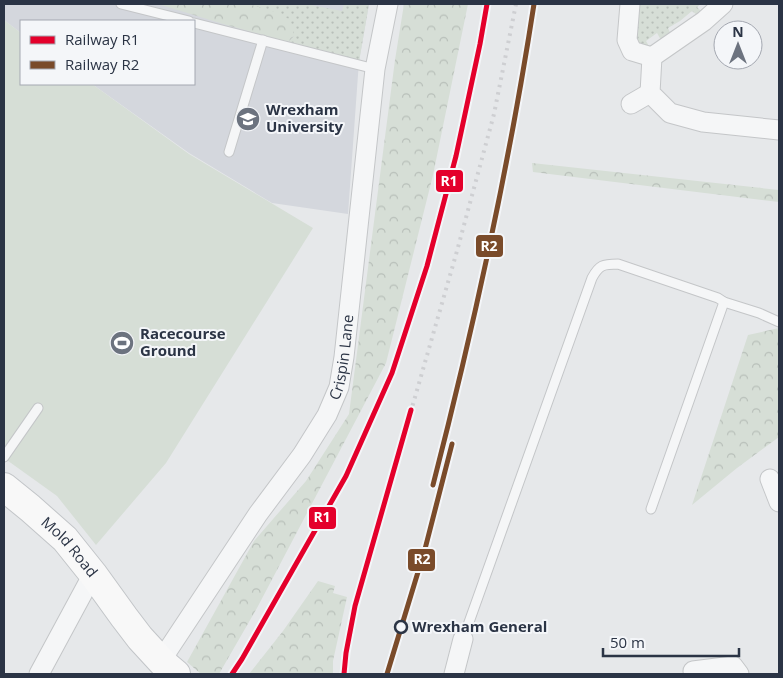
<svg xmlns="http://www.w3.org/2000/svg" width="783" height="678" font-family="'Open Sans',sans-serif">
  <defs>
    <pattern id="grass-dots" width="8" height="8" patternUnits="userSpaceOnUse" patternTransform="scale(1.25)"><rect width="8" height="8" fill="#d6ded6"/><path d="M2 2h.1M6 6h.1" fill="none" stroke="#b8bfb9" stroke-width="1.8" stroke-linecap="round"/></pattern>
    <pattern id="forest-crowns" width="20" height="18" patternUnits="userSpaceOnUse" patternTransform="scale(1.25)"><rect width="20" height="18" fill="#d6ded6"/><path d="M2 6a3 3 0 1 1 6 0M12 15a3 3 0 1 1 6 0" fill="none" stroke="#b8bfb9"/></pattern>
  </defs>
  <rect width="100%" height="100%" fill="#e6e8ea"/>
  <!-- built -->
  <polygon fill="#d4d7dd" points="4,4 369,4 359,61 348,214 272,203 189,153 92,84 194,84 194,21 21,21 21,33 4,20"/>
  <!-- grass -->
  <g fill="url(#grass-dots)">
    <polygon points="247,4 306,4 342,11 344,4 369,4 359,62 288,42 294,36"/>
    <polygon points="637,4 701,4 697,7 701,11 697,15 692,11 680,21 668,28 671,35 661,40 657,33 646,41 650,48 639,51 634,33 638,26 635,13"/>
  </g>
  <!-- forest -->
  <g fill="url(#forest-crowns)">
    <polygon points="158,4 247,4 270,10 289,19 292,26 294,36 288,42 223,24"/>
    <polygon points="404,4 468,4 433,175 386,363 257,608 219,674 201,674 187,662 254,541 306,481 349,414 395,60"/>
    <polygon points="532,163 779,190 779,202 533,172"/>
    <polygon points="779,328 779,437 737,468 692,505 748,335"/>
    <polygon points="318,581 335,586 333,593 347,597 333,661 333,674 249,674 283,631"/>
  </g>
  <!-- garden -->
  <polygon fill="#d6ded6" points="4,20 21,33 21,84 92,84 189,154 313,228 166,463 96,545 57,496 4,458"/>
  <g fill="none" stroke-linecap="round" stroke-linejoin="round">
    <!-- lane casing -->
    <g stroke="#c4c6c8" stroke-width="11">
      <g id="lane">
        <polyline points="121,4 189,21"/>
        <polyline points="194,23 375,69"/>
        <polyline points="229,152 263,40"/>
        <polyline points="724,302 759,313 779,322"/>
        <polyline points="4,457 38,408"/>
        <path d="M 463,639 L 592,278 C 599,265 603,264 618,264 L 718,298 L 724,302 L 651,509"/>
      </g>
    </g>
    <!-- street casing -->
    <g stroke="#c4c6c8" stroke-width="21">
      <g id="street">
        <polyline points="630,4 627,40 632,51 652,57"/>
        <polyline points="723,4 704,21 652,57 650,93 670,113 703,122 779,130"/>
        <polyline points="631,104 650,93"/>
        <polyline points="770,479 779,502"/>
        <path id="s1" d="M 163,663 L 168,650 L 258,514 L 302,455 L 327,415 L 339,387 L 344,357 L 375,69 L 388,4"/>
        <polyline points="693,671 733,666 739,674"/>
        <polyline points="39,674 93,574"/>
        <polyline points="454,674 463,639"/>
      </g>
    </g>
    <!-- primary casing -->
    <g stroke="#c2c5c8" stroke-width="30">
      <g id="primary">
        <path id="s2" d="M 4,487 L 30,508 L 65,539 L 93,574 L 124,617 L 140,638 L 163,663 L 176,674"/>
      </g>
    </g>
    <!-- lane -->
    <use href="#lane" stroke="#f5f6f7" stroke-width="9"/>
    <!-- street -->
    <use href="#street" stroke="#f5f6f7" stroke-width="19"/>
    <!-- primary -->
    <use href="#primary" stroke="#f8f8f8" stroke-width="28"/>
    <!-- rail -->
    <polyline stroke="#cecfd2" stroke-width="4" stroke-dasharray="2.5 5" stroke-linecap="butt" points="344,674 346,653 355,606 457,251 494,114 516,4"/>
    <!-- rail-1 casing -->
    <g stroke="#f4f6f9" stroke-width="9">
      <g id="rail-1">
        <polyline points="232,674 242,659 346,476 392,373 427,266 456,156 480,44 487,4"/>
        <polyline points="344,674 346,653 355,606 411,410"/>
      </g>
    </g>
    <!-- rail-2 casing -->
    <g stroke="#f4f6f9" stroke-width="9">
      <g id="rail-2">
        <path d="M 433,485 C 474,326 509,166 534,4"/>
        <polyline points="387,674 425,549 452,444"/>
      </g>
    </g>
    <!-- rail-1 -->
    <use href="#rail-1" stroke="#e4002b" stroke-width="5"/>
    <!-- rail-2 -->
    <use href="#rail-2" stroke="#7a4b2a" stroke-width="5"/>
  </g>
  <!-- icons -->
  <defs>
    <g id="university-disc" transform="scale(1.25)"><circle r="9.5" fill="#6c737f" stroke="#f4f6f9"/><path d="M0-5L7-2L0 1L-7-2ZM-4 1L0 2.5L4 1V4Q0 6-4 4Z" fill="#fff"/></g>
    <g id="stadium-disc" transform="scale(1.25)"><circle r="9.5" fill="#6c737f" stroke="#f4f6f9"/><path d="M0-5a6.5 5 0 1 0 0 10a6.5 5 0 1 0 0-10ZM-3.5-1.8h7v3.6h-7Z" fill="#fff"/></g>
  </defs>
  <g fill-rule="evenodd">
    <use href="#university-disc" x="248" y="119"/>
    <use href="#stadium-disc" x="122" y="343"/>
  </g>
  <!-- markers -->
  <circle fill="#f4f6f9" stroke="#2b3445" stroke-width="2.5" cx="401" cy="627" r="6"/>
  <g text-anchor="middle" stroke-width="4" stroke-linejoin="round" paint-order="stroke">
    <!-- poi labels -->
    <g font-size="15" font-weight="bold" fill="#2b3445" stroke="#f4f6f9" text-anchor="start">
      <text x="266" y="115">Wrexham<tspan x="266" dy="17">University</tspan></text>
      <text x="140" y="339">Racecourse<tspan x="140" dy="17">Ground</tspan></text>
    </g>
    <!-- street labels -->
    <g font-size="15" fill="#2b3445" stroke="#f4f6f9">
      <text dy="5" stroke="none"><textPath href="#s1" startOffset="358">Crispin Lane</textPath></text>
      <text dy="5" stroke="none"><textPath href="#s2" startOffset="89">Mold Road</textPath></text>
    </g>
    <!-- stop labels -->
    <g font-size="15" font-weight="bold" fill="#2b3445" stroke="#f4f6f9" text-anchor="start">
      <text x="412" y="632">Wrexham General</text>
    </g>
  </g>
  <g stroke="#f4f6f9" stroke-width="2">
    <rect x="435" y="169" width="29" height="24" rx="5" fill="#e4002b"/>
    <rect x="475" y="234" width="29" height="24" rx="5" fill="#7a4b2a"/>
    <rect x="308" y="506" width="29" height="24" rx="5" fill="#e4002b"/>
    <rect x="407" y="548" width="29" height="24" rx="5" fill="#7a4b2a"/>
  </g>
  <g font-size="14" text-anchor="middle" font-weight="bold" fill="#fff">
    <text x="449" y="186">R1</text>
    <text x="489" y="251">R2</text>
    <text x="322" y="522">R1</text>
    <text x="422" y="564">R2</text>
  </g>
  <!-- border -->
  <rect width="783" height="678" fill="none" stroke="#2b3445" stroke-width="10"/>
  <!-- legend -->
  <rect x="20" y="20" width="175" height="65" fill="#f4f6f9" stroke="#a4a8b1"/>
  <rect x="30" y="36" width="25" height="8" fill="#e4002b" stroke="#a4a8b1"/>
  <text x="65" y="45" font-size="15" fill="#2b3445">Railway R1</text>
  <rect x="30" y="61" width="25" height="8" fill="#7a4b2a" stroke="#a4a8b1"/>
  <text x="65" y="70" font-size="15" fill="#2b3445">Railway R2</text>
  <!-- north arrow -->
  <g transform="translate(738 45)"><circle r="24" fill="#f4f6f9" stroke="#a4a8b1"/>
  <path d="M0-4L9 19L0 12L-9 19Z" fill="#6c737f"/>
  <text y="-8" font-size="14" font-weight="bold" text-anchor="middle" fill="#2b3445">N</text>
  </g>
  <!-- scale -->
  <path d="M603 648v8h136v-8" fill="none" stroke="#2b3445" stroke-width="2.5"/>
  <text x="610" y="648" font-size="15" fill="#2b3445" stroke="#f4f6f9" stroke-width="4" paint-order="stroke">50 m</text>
</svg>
